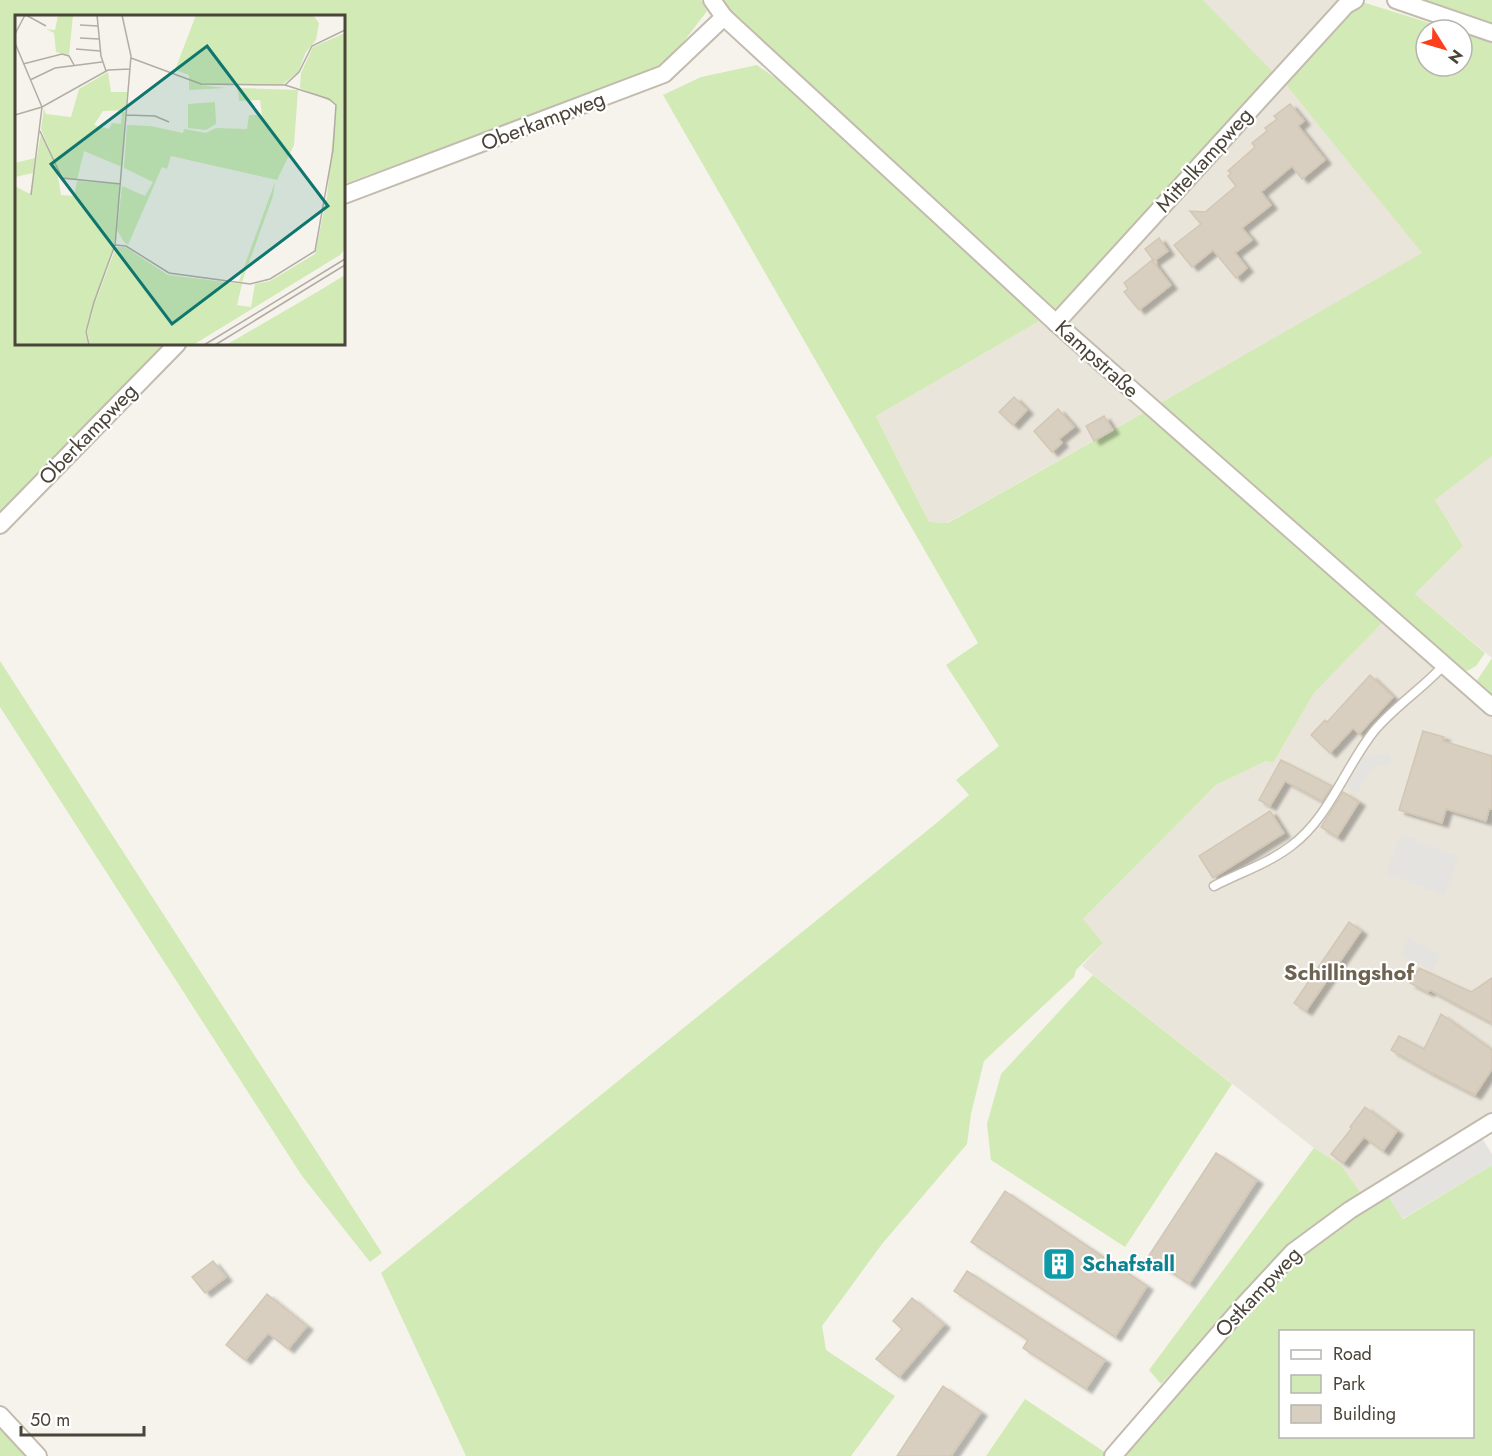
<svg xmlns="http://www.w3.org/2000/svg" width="1492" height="1456" font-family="Jost,sans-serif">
  <defs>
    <filter id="shadow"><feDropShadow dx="6" dy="4" stdDeviation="1.5" flood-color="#0004"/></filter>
  </defs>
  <rect width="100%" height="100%" fill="#f6f3ec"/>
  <!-- residential -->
  <g fill="#eae5da">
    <polygon points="1203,0 1354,0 1283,81 1423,253 1157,405 1060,318 1275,75"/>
    <polygon points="1041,320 1145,412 947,523 929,522 876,416"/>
    <polygon points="1492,456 1492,658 1415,594 1463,546 1435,500"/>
    <polygon points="1384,621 1492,716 1492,1117 1362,1195 1341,1165 1314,1148 1082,966 1103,943 1082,920 1216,785 1266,761 1273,763 1314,693"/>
  </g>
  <!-- green -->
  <g fill="#d2eab5" fill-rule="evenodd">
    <polygon points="0,0 701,0 707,11 666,65 344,184 344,16 16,16 16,344 166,344 0,514"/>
    <polygon points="718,0 1203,0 1276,75 1060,318"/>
    <polygon points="1356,0 1452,30 1426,30 1426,66 1462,66 1462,32 1492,39 1492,456 1435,500 1463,546 1415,594 1485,653 1476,666 1467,671 1460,668 1157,405 1422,253 1283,81"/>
    <polygon points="1406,0 1492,0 1492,28"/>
    <polygon points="757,65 801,96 1041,320 876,416 929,522 948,523 1145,412 1384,621 1314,693 1273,763 1266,761 1216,785 1083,919 1103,943 1076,970 1074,977 984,1061 971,1114 967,1144 882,1244 822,1326 826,1350 895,1396 851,1456 466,1456 381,1273 939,821 969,795 956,780 999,746 946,665 978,643 663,95 701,77"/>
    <polygon points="1492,658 1492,696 1476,682"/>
    <polygon points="0,661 382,1253 370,1262 302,1176 0,707"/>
    <polygon points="1093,975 1232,1084 1125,1247 991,1160 987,1124 1001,1074"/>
    <polygon points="1314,1148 1341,1165 1362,1195 1239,1301 1161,1384 1149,1370"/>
    <path d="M 1492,1165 L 1492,1456 L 1123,1456 L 1295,1256 L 1386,1192 L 1403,1219 ZM 1280,1332 L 1472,1332 L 1472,1436 L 1280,1436 Z"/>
    <polygon points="1025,1399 1106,1453 1104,1456 986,1456"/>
    <polygon points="0,1423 30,1456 0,1456"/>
  </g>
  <!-- parking -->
  <g fill="#e5e3e0">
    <polygon points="1389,753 1391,764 1373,767 1357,793 1347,786 1364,757"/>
    <polygon points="1401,834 1459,857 1444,896 1386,873"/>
    <polygon points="1408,938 1441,955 1432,971 1400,954"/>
    <polygon points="1480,1135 1492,1154 1492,1165 1402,1219 1386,1192"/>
  </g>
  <!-- building -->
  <g fill="#d8cfc1" stroke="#d3c7b4" stroke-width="1.5" filter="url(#shadow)">
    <polygon points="1290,104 1304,121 1298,126 1325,160 1302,179 1292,166 1261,192 1271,205 1242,228 1252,240 1235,253 1247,268 1236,278 1213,250 1192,267 1174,245 1201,224 1190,211 1205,212 1236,186 1228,176 1231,173 1228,171 1255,147 1252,143 1267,131 1265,128 1277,119 1274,116"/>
    <polygon points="1159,238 1168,251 1154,261 1145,249"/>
    <polygon points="1152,260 1171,285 1139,310 1124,292 1128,289 1124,283"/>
    <polygon points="1014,397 1027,410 1013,425 999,412"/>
    <polygon points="1058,409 1074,427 1059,439 1062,443 1052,452 1034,431"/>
    <polygon points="1104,416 1113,430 1094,441 1086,426"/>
    <polygon points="1370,675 1393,697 1359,734 1353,728 1330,753 1311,735 1325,720 1327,722"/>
    <polygon points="1423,731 1444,737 1443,741 1492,756 1492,809 1489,809 1486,821 1446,809 1442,823 1399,810"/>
    <polygon points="1281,760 1332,786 1322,801 1285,781 1270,806 1259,800"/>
    <polygon points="1343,792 1359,802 1337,837 1321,827"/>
    <polygon points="1270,811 1284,833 1213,878 1199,856"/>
    <polygon points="1349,922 1361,931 1306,1011 1294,1003"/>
    <polygon points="1419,968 1471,992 1492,978 1492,1023 1430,990 1428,992 1410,983"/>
    <polygon points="1441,1014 1492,1050 1492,1069 1475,1095 1430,1072 1391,1050 1399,1036 1424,1049"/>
    <polygon points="1365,1107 1397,1131 1383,1151 1364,1137 1343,1163 1331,1154 1352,1128 1350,1127"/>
    <polygon points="1216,1153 1257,1180 1189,1284 1148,1257"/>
    <polygon points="1005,1191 1147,1286 1115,1337 971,1242"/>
    <polygon points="213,1261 226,1277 205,1293 192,1277"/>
    <polygon points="967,1271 1105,1360 1086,1389 1023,1348 1028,1340 954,1291"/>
    <polygon points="267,1294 307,1326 288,1349 268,1333 245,1360 226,1345"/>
    <polygon points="912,1298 944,1324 899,1377 876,1359 902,1329 893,1321"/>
    <polygon points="943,1386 981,1412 951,1456 897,1456"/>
  </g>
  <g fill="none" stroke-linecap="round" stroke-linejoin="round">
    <!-- service casing -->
    <g stroke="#c2bbae" stroke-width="11">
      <path id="service" d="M 1214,886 C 1239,873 1269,863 1291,846 C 1330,817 1345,767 1374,731 C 1395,706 1422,689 1444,665"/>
    </g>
    <!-- minor casing -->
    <g stroke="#c2bbae" stroke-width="20">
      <g id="minor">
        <polyline points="712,0 724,17 1056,323 1492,707"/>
        <polyline points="1396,0 1492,33"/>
        <polyline points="344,195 664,74 724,17"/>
        <polyline points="1056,323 1346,5 1355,0"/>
        <polyline points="0,525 177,344"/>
        <polyline points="0,1415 38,1456"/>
        <polyline points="1113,1456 1242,1307 1293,1252 1350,1210 1492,1122"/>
      </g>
    </g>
    <!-- service -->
    <use href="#service" stroke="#fff" stroke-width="8"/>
    <!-- minor -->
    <use href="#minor" stroke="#fff" stroke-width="16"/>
  </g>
  <!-- icons -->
  <defs>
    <g id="building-square" transform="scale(1.725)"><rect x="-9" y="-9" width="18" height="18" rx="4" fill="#0f9aa8" stroke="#fff"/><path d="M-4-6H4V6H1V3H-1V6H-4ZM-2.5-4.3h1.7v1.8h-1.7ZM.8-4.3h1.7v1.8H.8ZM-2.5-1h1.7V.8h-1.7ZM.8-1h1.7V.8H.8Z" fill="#fff"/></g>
  </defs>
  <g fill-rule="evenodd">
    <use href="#building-square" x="1059" y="1264"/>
  </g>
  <g text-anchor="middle" stroke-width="4.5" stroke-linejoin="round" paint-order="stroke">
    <!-- street labels -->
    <g font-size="21" fill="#4b4439" stroke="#fff">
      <text transform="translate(543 121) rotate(-21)" y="7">Oberkampweg</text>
      <text transform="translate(1204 160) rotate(-48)" y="7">Mittelkampweg</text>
      <text transform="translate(1097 359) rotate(42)" y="7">Kampstraße</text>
      <text transform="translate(88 434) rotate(-46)" y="7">Oberkampweg</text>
      <text transform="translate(1258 1292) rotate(-47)" y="7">Ostkampweg</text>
    </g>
    <!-- culture labels -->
    <g font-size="21" font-weight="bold" fill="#0d838f" stroke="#fff" text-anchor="start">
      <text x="1082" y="1271">Schafstall</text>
    </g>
    <!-- neighbourhood labels -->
    <g font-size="22" font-weight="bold" fill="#6e6250" stroke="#fff">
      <text x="1349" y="980">Schillingshof</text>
    </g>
  </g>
  <!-- overview -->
  <g transform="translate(15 15)">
    <rect width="330" height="330" fill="#f6f3ec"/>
    <path d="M 43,0 L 58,0 L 54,40 L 41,37 L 39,18 L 31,14 L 40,15 ZM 181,0 L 298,0 L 304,8 L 301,25 L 291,37 L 283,57 L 267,70 L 186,70 L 211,73 L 174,75 L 174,60 L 160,55 ZM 330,18 L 330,234 L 325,240 L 178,330 L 75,330 L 72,317 L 80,288 L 101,232 L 110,232 L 153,260 L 227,269 L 222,290 L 236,292 L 240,269 L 255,266 L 300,239 L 312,181 L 321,89 L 285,73 L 286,58 L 298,32 ZM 93,57 L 96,77 L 112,77 L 111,95 L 88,96 L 79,110 L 94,114 L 97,108 L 106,109 L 107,97 L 110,97 L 107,152 L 69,136 L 62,165 L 47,164 L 26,114 L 29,93 L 31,99 L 56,102 L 64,74 ZM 223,73 L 283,75 L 279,130 L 262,165 L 156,141 L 152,154 L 147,152 L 113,230 L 109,227 L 102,215 L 107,171 L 130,181 L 138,167 L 109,153 L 112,110 L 136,111 L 168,118 L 169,114 L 191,118 L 201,113 L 232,114 L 234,100 L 247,100 L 245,85 L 224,86 ZM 200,87 L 201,109 L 191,115 L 173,113 L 173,89 ZM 26,119 L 41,150 L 46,180 L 59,181 L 62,166 L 105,169 L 99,232 L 70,317 L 73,330 L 0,330 L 0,171 L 15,179 ZM 20,143 L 18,158 L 0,162 L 0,148 ZM 260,167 L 258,181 L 227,267 L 224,266 ZM 330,260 L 330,330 L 211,330 L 302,277 Z" fill="#d2eab5"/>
    <path fill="none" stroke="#b2ada4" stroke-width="1.5" d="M 11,0 L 31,11M 82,0 L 86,41 L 91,56M 65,10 L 83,11M 0,19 L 10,0M 65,23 L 84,24M 0,28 L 27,92 L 16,180M 61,34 L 85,36M 8,49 L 47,39 L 54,41 L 59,50M 15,65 L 40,53 L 87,47M 270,70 L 284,57 L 297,31 L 330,15M 0,100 L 27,92 L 93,55 L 115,54M 111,100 L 140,101 L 154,107M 25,116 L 47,163 L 106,169M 100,230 L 111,231 L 154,258 L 235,269 L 255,264 L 300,236 L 318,135 L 321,90 L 314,84 L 270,70 L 186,69 L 116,43M 74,330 L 71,317 L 79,287 L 100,230 L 116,41 L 107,0M 189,330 L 330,244M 200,330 L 330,250"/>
    <path fill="#0f766e" fill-opacity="0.15" stroke="#0f766e" stroke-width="3" d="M 192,31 L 313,191 L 157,309 L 36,149 Z"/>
    <rect width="330" height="330" fill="none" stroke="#4b4439" stroke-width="3"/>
  </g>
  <!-- legend -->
  <rect x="1279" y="1330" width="195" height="108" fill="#ffffff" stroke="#b7b4b0" stroke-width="1.5"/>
  <rect x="1291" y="1350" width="30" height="9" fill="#ffffff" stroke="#b7b4b0" stroke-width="1.5"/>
  <text x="1333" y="1360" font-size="18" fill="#4b4439">Road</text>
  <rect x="1291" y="1375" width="30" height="18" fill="#d2eab5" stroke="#b7b4b0" stroke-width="1.5"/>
  <text x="1333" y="1390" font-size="18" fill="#4b4439">Park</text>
  <rect x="1291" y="1405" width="30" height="18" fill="#d8cfc1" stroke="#b7b4b0" stroke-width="1.5"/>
  <text x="1333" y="1420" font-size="18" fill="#4b4439">Building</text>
  <!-- north arrow -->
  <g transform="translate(1444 48) rotate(127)"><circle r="28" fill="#ffffff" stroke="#b7b4b0" stroke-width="1.5"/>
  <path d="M0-4.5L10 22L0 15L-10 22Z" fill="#fc3f1d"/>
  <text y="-9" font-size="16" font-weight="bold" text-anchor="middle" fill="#4b4439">N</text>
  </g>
  <!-- scale -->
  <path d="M21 1426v9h123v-9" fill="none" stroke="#4b4439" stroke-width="3"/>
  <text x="30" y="1426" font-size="18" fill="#4b4439" stroke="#ffffff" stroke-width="4.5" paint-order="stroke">50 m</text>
</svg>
